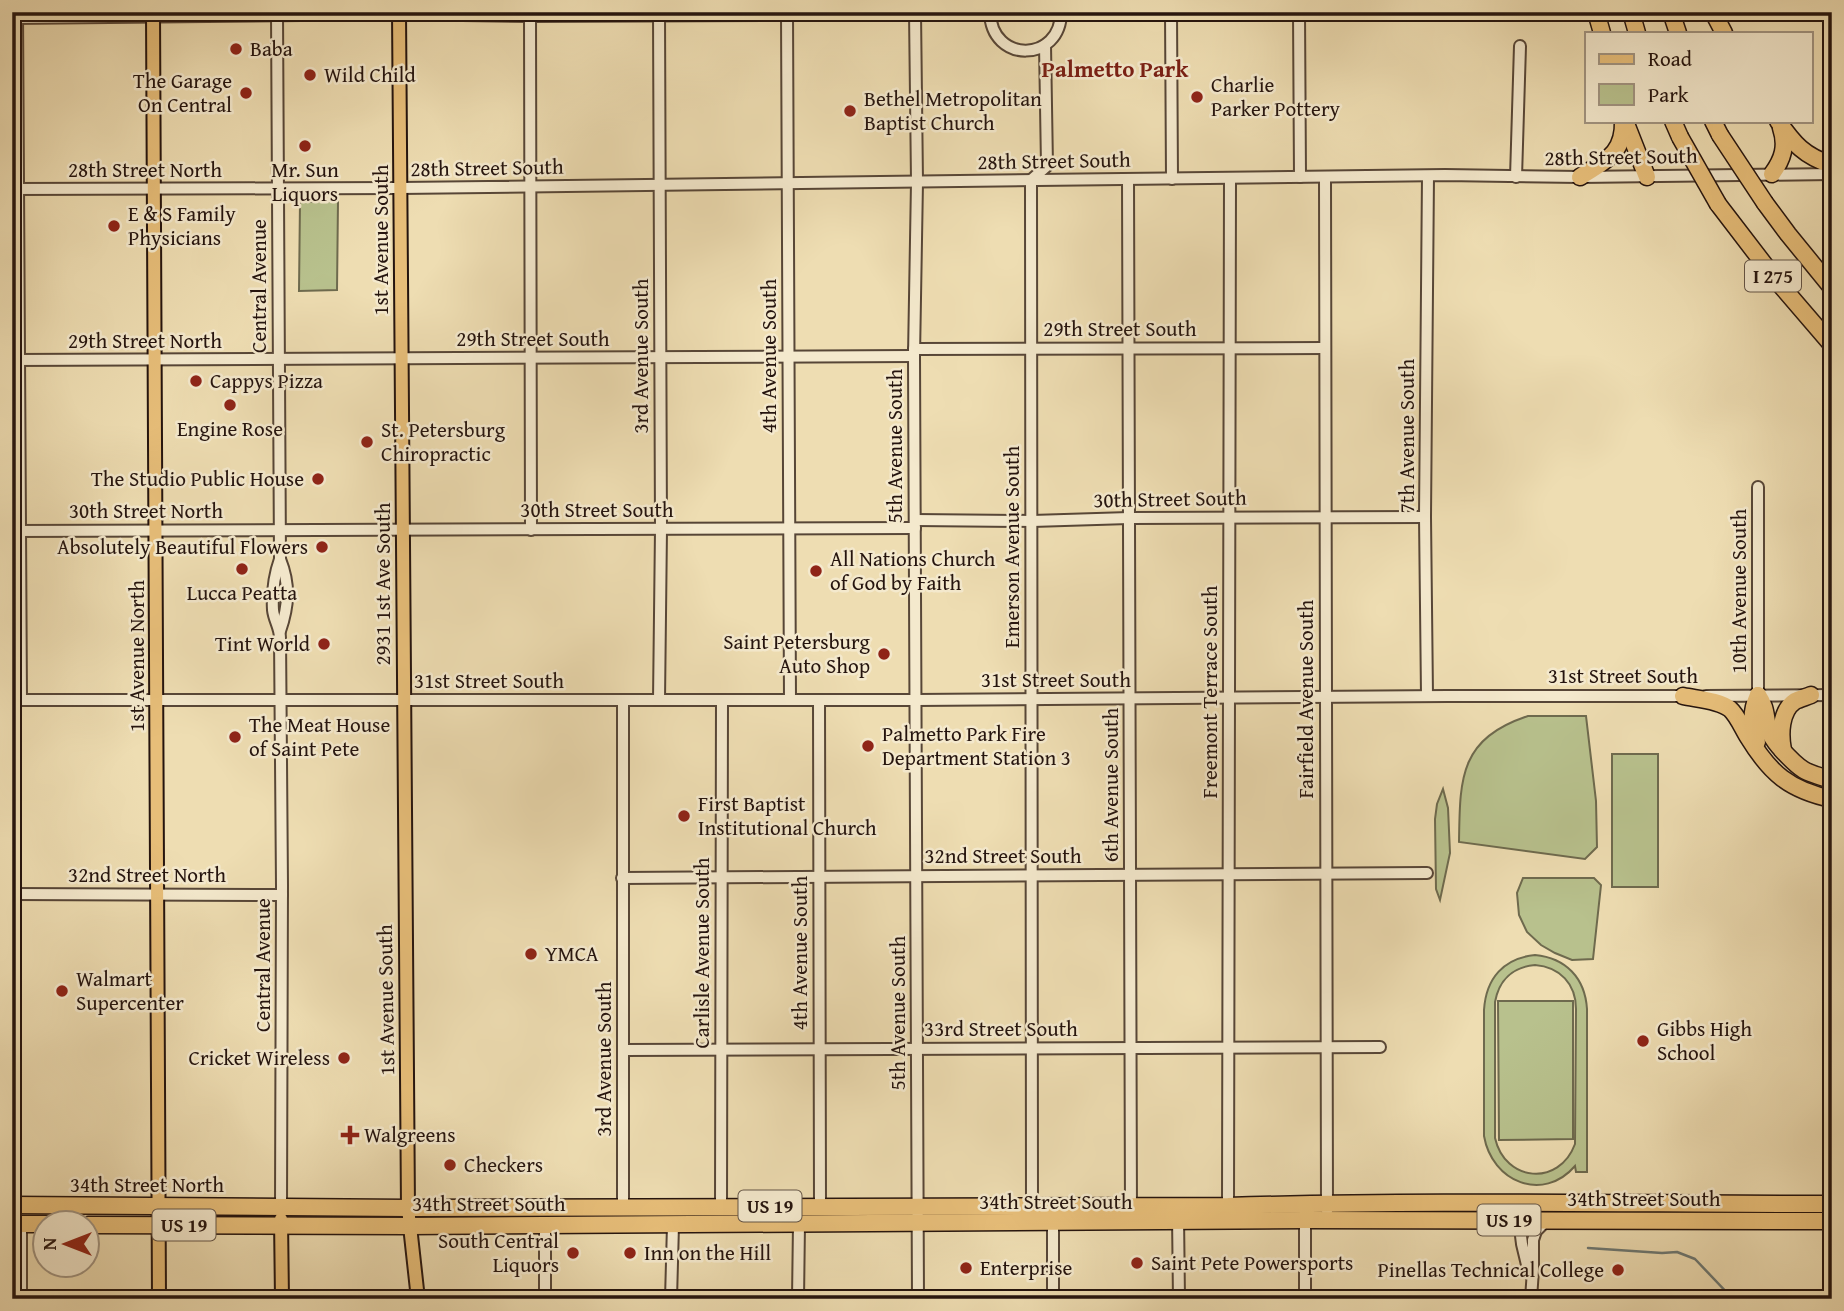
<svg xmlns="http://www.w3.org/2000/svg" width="1844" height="1311" font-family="'Gentium Book Plus',serif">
  <rect width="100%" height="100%" fill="#eeddb2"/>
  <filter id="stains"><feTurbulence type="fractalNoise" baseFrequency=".00286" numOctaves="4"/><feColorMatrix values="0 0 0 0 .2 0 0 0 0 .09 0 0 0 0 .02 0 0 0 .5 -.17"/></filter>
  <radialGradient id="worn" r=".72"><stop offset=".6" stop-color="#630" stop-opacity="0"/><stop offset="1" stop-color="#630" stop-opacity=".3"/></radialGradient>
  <!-- green -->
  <g fill="#b8c18d" stroke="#6e6a4e" stroke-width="2" fill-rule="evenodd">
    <polygon points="338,201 337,290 299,291 300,202"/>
    <path d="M 1528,716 L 1586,716 L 1596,801 L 1597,847 L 1585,859 L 1459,842 C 1460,778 1459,739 1528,716 Z"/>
    <rect x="1612" y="754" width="46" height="133"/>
    <polygon points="1443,789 1448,808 1450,853 1440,900 1436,889 1435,819 1437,804"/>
    <polygon points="1523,878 1594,878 1601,885 1593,959 1572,960 1555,953 1541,945 1527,932 1519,915 1517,893"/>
    <path d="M 1535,955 C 1566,958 1585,978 1587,1009 L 1587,1172 L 1576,1172 L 1575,1166 C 1543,1203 1492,1182 1484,1136 L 1484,1010 C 1486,978 1504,958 1535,955 ZM 1535,965 C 1560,967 1576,984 1576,1009 L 1575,1144 C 1559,1187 1505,1182 1495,1138 L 1495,1002 C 1499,980 1513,967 1535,965 Z"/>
    <polygon points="1498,1001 1573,1001 1573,1139 1499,1140"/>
  </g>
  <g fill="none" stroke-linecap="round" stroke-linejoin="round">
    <!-- stream -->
    <polyline stroke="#6d7873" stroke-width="2.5" points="1588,1248 1662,1253 1677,1252 1695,1259 1733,1299"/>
    <!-- minor casing -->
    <g stroke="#574637" stroke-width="14">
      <g id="minor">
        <polyline points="17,12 21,700"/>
        <path d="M 277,12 L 280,559 C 274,576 272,593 273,610 C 274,620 280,628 280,638 L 282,885 L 281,1207"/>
        <polyline points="530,12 531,530"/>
        <polyline points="787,12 790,700"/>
        <polyline points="915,12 917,182 914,356 918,1299"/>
        <path d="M 990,12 C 991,64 1061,63 1061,12"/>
        <polyline points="1171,12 1172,179"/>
        <polyline points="1299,12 1300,177"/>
        <polyline points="1061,15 1299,14"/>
        <polyline points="12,18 399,14 530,16 989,14"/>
        <polyline points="1325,177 1327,1211"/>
        <polyline points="1516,177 1520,46"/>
        <polyline points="1128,179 1131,1213"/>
        <polyline points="12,189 400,188 1445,175 1580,177 1832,174"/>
        <polyline points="914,349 1325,348"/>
        <polyline points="12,360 914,356"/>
        <polyline points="1758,487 1758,695"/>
        <polyline points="915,520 1032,521 1129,518 1425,517"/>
        <polyline points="12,531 915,528"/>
        <path d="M 280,559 C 290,584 289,605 280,631"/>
        <polyline points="1427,696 1425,517 1428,176"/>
        <polyline points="1706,696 1832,695"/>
        <polyline points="12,700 916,700 1447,696 1689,696"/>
        <polyline points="659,700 661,529 659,12"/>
        <polyline points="819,700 820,1207"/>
        <polyline points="622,878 1427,873"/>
        <polyline points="12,894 282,895"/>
        <polyline points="623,1050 1380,1047"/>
        <polyline points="721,1206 722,700"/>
        <polyline points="1228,1206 1230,178"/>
        <polyline points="623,1207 623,700"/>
        <polyline points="1032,1212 1031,180 1047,166 1045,45"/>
        <polyline points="1305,1214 1305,1299"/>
        <polyline points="1053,1216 1053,1299"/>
        <polyline points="1178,1216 1179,1299"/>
        <polyline points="1519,1220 1522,1244 1528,1269"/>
        <polyline points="21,1299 21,1224"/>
        <polyline points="545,1299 545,1225"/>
        <polyline points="671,1299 673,1225"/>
        <polyline points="798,1299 799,1224"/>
        <polyline points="1531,1299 1533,1270 1533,1240 1536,1231 1547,1220"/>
      </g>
    </g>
    <!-- major casing -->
    <g stroke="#25140e" stroke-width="16">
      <g id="major">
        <polyline points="153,12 159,1299"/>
        <polyline points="399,12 408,1208 418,1299"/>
        <polyline points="281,1219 282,1299"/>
      </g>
    </g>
    <!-- highway casing -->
    <g stroke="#25140e" stroke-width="19">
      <g id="highway">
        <polyline points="1596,12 1602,33"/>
        <polyline points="1631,12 1637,33"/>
        <polyline points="1671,12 1678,33"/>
        <polyline points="1713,12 1724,33"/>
        <polyline points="1625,121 1647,177"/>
        <polyline points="1673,121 1680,137"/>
        <polyline points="1713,121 1720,135"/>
        <path d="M 1778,121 C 1794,144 1804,156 1832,165"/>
        <path d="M 1772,174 C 1783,159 1787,146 1781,128"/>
        <path d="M 1580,177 C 1604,161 1624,155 1623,121"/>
        <polyline points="1765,203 1788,234 1832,288"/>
        <polyline points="1718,204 1777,281 1832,345"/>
        <path d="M 1758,695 C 1767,708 1765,717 1769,731 C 1772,739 1776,743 1781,749 C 1801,771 1804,772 1832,780"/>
        <path d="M 1683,696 C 1697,699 1719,700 1730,709 C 1737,715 1743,729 1748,737 C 1770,773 1789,790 1832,799"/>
        <path d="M 1757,742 C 1752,723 1750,713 1758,695"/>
        <path d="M 1783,750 C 1780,735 1780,711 1795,701 C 1799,699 1806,697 1811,695"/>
        <path d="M 12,1205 L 408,1208 L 1228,1206 C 1429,1200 1631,1204 1832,1204"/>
        <polyline points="12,1224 46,1224"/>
        <polyline points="88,1225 409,1226 1305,1220 1832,1221"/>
      </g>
    </g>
    <!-- minor -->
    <use href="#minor" stroke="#f4e9cd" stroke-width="10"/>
    <!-- major -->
    <use href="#major" stroke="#e7be79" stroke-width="12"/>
    <!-- highway -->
    <use href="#highway" stroke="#e7be79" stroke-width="16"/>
    <!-- highway-bridge casing -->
    <g stroke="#25140e" stroke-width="19" stroke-linecap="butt">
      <g id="highway-bridge">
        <polyline points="1720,135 1765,203"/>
        <polyline points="1680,137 1718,204"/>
      </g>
    </g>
    <!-- highway-bridge -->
    <use href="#highway-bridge" stroke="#e7be79" stroke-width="16"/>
  </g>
  <!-- markers -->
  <g fill="#8f2418" stroke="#f4e9cd" stroke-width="2.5">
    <circle cx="236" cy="49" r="7"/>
    <circle cx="310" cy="75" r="7"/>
    <circle cx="246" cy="93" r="7"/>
    <circle cx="1197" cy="97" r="7"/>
    <circle cx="850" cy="111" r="7"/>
    <circle cx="305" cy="146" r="7"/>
    <circle cx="114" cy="226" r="7"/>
    <circle cx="196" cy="381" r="7"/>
    <circle cx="230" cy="405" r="7"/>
    <circle cx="367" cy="442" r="7"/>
    <circle cx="318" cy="479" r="7"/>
    <circle cx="322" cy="547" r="7"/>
    <circle cx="242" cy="569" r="7"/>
    <circle cx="816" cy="571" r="7"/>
    <circle cx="324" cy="644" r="7"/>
    <circle cx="884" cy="654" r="7"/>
    <circle cx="235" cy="737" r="7"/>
    <circle cx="868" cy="746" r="7"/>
    <circle cx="684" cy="816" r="7"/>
    <circle cx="531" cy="954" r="7"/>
    <circle cx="62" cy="991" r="7"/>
    <circle cx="1643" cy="1041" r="7"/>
    <circle cx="344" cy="1058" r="7"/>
    <path d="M346.5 1124.5h7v7h7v7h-7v7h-7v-7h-7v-7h7z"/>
    <circle cx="450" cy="1165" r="7"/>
    <circle cx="573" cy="1253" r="7"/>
    <circle cx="630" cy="1253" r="7"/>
    <circle cx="1137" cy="1263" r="7"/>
    <circle cx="966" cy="1268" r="7"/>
    <circle cx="1618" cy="1270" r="7"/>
  </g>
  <g text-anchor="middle" stroke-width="5" stroke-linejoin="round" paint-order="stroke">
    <!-- shield labels -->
    <g fill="#f4e9cd" stroke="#635447" stroke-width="2">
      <rect x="1745" y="260.5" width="56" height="31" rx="5"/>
      <rect x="738.5" y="1190.5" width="63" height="31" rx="5"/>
      <rect x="1477.5" y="1204.5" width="63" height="31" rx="5"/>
      <rect x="152.5" y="1209.5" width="63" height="31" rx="5"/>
    </g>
    <g font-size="19" font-weight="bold" fill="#25140e">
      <text x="1773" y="283">I 275</text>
      <text x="770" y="1213">US 19</text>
      <text x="1509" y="1227">US 19</text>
      <text x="184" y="1232">US 19</text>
    </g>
    <!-- poi labels -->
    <g font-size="21" fill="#25140e" stroke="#f4e9cd" text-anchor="start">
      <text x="250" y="56">Baba</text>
      <text x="324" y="82">Wild Child</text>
      <text x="232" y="88" text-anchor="end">The Garage<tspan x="232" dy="24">On Central</tspan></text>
      <text x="1211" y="92">Charlie<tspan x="1211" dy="24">Parker Pottery</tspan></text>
      <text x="864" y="106">Bethel Metropolitan<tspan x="864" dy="24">Baptist Church</tspan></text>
      <text x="305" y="177" text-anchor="middle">Mr. Sun<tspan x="305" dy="24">Liquors</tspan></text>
      <text x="128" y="221">E &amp; S Family<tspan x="128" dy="24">Physicians</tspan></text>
      <text x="210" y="388">Cappys Pizza</text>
      <text x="230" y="436" text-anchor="middle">Engine Rose</text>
      <text x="381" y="437">St. Petersburg<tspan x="381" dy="24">Chiropractic</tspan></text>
      <text x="304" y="486" text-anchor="end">The Studio Public House</text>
      <text x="308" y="554" text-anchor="end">Absolutely Beautiful Flowers</text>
      <text x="830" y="566">All Nations Church<tspan x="830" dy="24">of God by Faith</tspan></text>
      <text x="242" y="600" text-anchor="middle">Lucca Peatta</text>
      <text x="870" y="649" text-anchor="end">Saint Petersburg<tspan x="870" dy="24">Auto Shop</tspan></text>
      <text x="310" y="651" text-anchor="end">Tint World</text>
      <text x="249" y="732">The Meat House<tspan x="249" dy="24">of Saint Pete</tspan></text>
      <text x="882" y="741">Palmetto Park Fire<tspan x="882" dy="24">Department Station 3</tspan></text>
      <text x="698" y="811">First Baptist<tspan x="698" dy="24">Institutional Church</tspan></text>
      <text x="545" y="961">YMCA</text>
      <text x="76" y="986">Walmart<tspan x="76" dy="24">Supercenter</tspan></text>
      <text x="1657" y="1036">Gibbs High<tspan x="1657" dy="24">School</tspan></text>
      <text x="330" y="1065" text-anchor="end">Cricket Wireless</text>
      <text x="364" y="1142">Walgreens</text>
      <text x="464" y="1172">Checkers</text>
      <text x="559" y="1248" text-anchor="end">South Central<tspan x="559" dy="24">Liquors</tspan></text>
      <text x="644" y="1260">Inn on the Hill</text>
      <text x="1151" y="1270">Saint Pete Powersports</text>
      <text x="980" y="1275">Enterprise</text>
      <text x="1604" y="1277" text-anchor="end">Pinellas Technical College</text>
    </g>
    <!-- street labels -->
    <g font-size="21" fill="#25140e" stroke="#f4e9cd">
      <text transform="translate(1621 157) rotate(-1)" y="7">28th Street South</text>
      <text transform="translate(1054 161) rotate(-1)" y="7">28th Street South</text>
      <text transform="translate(487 168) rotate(-1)" y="7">28th Street South</text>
      <text x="145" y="177">28th Street North</text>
      <text transform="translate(381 240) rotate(-90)" y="7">1st Avenue South</text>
      <text transform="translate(259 286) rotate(-90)" y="7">Central Avenue</text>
      <text x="1120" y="336">29th Street South</text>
      <text x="533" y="346">29th Street South</text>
      <text x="145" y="348">29th Street North</text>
      <text transform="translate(641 356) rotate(-90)" y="7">3rd Avenue South</text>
      <text transform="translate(769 356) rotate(-90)" y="7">4th Avenue South</text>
      <text transform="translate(1407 436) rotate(-90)" y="7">7th Avenue South</text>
      <text transform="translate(895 446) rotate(-90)" y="7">5th Avenue South</text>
      <text transform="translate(1170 499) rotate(-1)" y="7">30th Street South</text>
      <text x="597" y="517">30th Street South</text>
      <text x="146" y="518">30th Street North</text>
      <text transform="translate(1012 547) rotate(-90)" y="7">Emerson Avenue South</text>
      <text transform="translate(383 584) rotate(-90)" y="7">2931 1st Ave South</text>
      <text transform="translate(1739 591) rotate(-90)" y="7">10th Avenue South</text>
      <text transform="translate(137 656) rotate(-90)" y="7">1st Avenue North</text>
      <text x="1623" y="683">31st Street South</text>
      <text x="1056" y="687">31st Street South</text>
      <text x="489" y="688">31st Street South</text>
      <text transform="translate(1210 692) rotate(-90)" y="7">Freemont Terrace South</text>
      <text transform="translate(1306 699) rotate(-90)" y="7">Fairfield Avenue South</text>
      <text transform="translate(1111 785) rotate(-90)" y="7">6th Avenue South</text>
      <text x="1003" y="863">32nd Street South</text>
      <text x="147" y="882">32nd Street North</text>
      <text transform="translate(702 953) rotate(-90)" y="7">Carlisle Avenue South</text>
      <text transform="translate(800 953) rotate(-90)" y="7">4th Avenue South</text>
      <text transform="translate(263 965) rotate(-90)" y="7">Central Avenue</text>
      <text transform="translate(386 1000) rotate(-91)" y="7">1st Avenue South</text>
      <text transform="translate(898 1013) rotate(-90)" y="7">5th Avenue South</text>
      <text x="1001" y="1036">33rd Street South</text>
      <text transform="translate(604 1059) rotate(-90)" y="7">3rd Avenue South</text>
      <text x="147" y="1192">34th Street North</text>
      <text x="1644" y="1206">34th Street South</text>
      <text x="1056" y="1209">34th Street South</text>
      <text x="489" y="1211">34th Street South</text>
    </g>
    <!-- neighbourhood labels -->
    <g font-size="23" font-weight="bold" fill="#7a1f14" stroke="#f4e9cd">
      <text x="1115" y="77">Palmetto Park</text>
    </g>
  </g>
  <!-- margin -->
  <rect width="1844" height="1311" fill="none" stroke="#eeddb2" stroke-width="42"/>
  <rect x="14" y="14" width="1816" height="1283" fill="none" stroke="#25140e" stroke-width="3.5"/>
  <rect x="21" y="21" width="1802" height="1269" fill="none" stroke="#25140e" stroke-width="2"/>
  <!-- legend -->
  <rect x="1585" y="32" width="228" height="91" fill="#f4e9cd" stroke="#a19481" stroke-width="2"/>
  <rect x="1599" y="54" width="35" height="10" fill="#e7be79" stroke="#a19481" stroke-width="2"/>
  <text x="1648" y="66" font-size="21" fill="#25140e">Road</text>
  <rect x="1599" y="84" width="35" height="21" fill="#b8c18d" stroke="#a19481" stroke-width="2"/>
  <text x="1648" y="102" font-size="21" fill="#25140e">Park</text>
  <!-- north arrow -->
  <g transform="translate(66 1244) rotate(270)"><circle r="33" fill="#f4e9cd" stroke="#a19481" stroke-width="2"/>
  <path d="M0-5L12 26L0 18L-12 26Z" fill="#8f2418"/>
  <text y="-10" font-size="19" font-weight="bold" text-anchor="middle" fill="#25140e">N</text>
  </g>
  <rect width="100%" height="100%" filter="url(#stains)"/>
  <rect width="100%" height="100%" fill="url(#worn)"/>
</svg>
